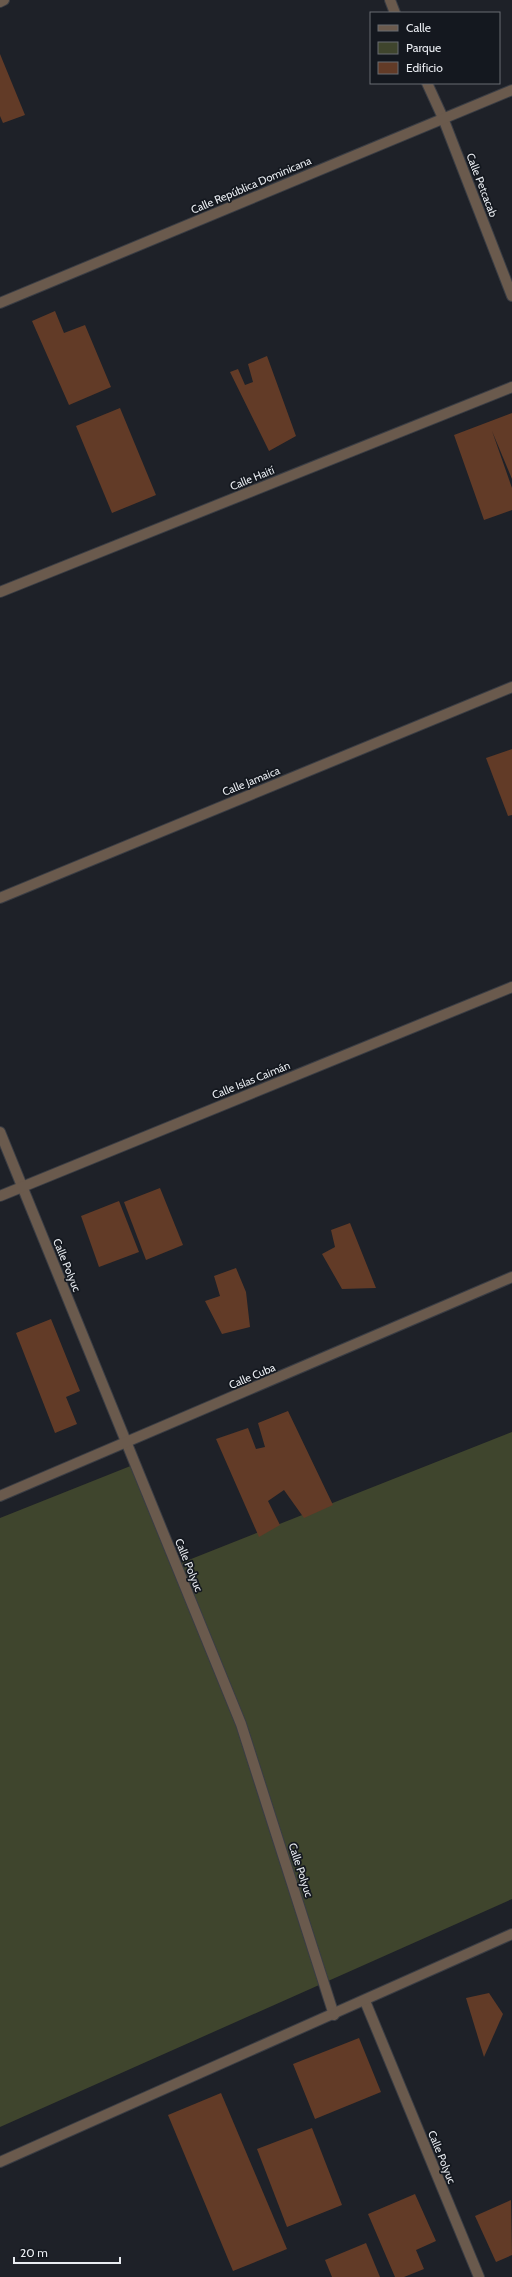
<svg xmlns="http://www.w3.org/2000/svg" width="512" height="2277" font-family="Cabin,sans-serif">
  <rect width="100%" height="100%" fill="#1e2128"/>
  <!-- green -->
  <polygon fill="#3f452d" points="512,1432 512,1899 0,2127 0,1518 133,1465 181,1563"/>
  <!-- building -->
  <g fill="#623b27">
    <polygon points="0,54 25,115 3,123 0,116"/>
    <polygon points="55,311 64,333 85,325 111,387 69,405 32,321"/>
    <polygon points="267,356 296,436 269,451 230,372 238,369 245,385 253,382 248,364"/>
    <polygon points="120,408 156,495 112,513 76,426"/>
    <polygon points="512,413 512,479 492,431 512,488 512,510 484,520 454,435"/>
    <polygon points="512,749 512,815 508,816 486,758"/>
    <polygon points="160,1188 183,1245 146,1260 124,1202"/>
    <polygon points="119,1201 139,1252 99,1267 81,1216"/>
    <polygon points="350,1223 376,1288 342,1289 322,1254 335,1247 331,1230"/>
    <polygon points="236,1268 246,1292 250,1327 222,1334 205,1301 220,1296 214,1276"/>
    <polygon points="51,1319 80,1391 66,1397 77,1424 55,1433 16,1333"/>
    <polygon points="288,1411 333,1505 304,1518 284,1490 268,1501 280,1525 259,1537 216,1439 248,1428 256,1449 265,1447 258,1423"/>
    <polygon points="489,1993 503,2014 484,2057 466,1998"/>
    <polygon points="359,2038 381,2092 315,2119 293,2064"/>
    <polygon points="221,2093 287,2249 233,2271 168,2115"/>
    <polygon points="312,2128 342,2205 287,2227 257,2149"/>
    <polygon points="415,2194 436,2241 416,2250 424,2269 404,2277 395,2277 368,2214"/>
    <polygon points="511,2200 512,2255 496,2262 475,2216"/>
    <polygon points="366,2243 380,2277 332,2277 325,2260"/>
  </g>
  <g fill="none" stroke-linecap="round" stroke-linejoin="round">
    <!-- minor casing -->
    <g stroke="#3a3d44" stroke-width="12">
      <g id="minor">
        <polyline points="390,0 395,13"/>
        <polyline points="0,2 4,0"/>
        <polyline points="427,83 443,118 512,296"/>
        <polyline points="0,303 512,90"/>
        <polyline points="0,898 512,687"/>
        <polyline points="0,1132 241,1724 334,2015"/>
        <polyline points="0,1196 512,987"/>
        <polyline points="0,1496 512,1277"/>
        <polyline points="365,2001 479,2277"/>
        <polyline points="0,2162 512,1934"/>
      </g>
    </g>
    <!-- tertiary casing -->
    <g stroke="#3a3d44" stroke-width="12">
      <polyline id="tertiary" points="0,592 512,387"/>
    </g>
    <!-- minor -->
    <use href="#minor" stroke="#6a5a4d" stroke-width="10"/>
    <!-- tertiary -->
    <use href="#tertiary" stroke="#6a5a4d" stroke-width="10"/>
  </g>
  <g text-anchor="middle" stroke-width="3.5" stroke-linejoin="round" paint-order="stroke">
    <!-- street labels -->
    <g font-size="11" fill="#e9ecf1" stroke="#14181f">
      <text transform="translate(251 185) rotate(-23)" y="4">Calle República Dominicana</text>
      <text transform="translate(482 185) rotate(69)" y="4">Calle Petcacab</text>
      <text transform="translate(252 478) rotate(-22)" y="4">Calle Haití</text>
      <text transform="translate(251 781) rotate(-22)" y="4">Calle Jamaica</text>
      <text transform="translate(251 1080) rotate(-22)" y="4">Calle Islas Caimán</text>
      <text transform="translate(67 1265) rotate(68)" y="4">Calle Polyuc</text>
      <text transform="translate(252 1376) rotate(-23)" y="4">Calle Cuba</text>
      <text transform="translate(189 1565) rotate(68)" y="4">Calle Polyuc</text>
      <text transform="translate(301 1870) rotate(72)" y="4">Calle Polyuc</text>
      <text transform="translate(442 2157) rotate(68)" y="4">Calle Polyuc</text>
    </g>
  </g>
  <!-- legend -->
  <rect x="370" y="12" width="130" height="72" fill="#14181f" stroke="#696d73"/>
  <rect x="378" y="25" width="20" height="6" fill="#6a5a4d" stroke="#696d73"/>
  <text x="406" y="32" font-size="12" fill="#e9ecf1">Calle</text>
  <rect x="378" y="42" width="20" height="12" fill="#3f452d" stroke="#696d73"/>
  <text x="406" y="52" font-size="12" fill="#e9ecf1">Parque</text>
  <rect x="378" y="62" width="20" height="12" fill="#623b27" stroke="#696d73"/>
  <text x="406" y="72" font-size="12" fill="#e9ecf1">Edificio</text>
  <!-- scale -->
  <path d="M14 2257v6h106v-6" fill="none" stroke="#e9ecf1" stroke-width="2"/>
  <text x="20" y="2257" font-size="12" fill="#e9ecf1" stroke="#14181f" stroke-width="3" paint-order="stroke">20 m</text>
</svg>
